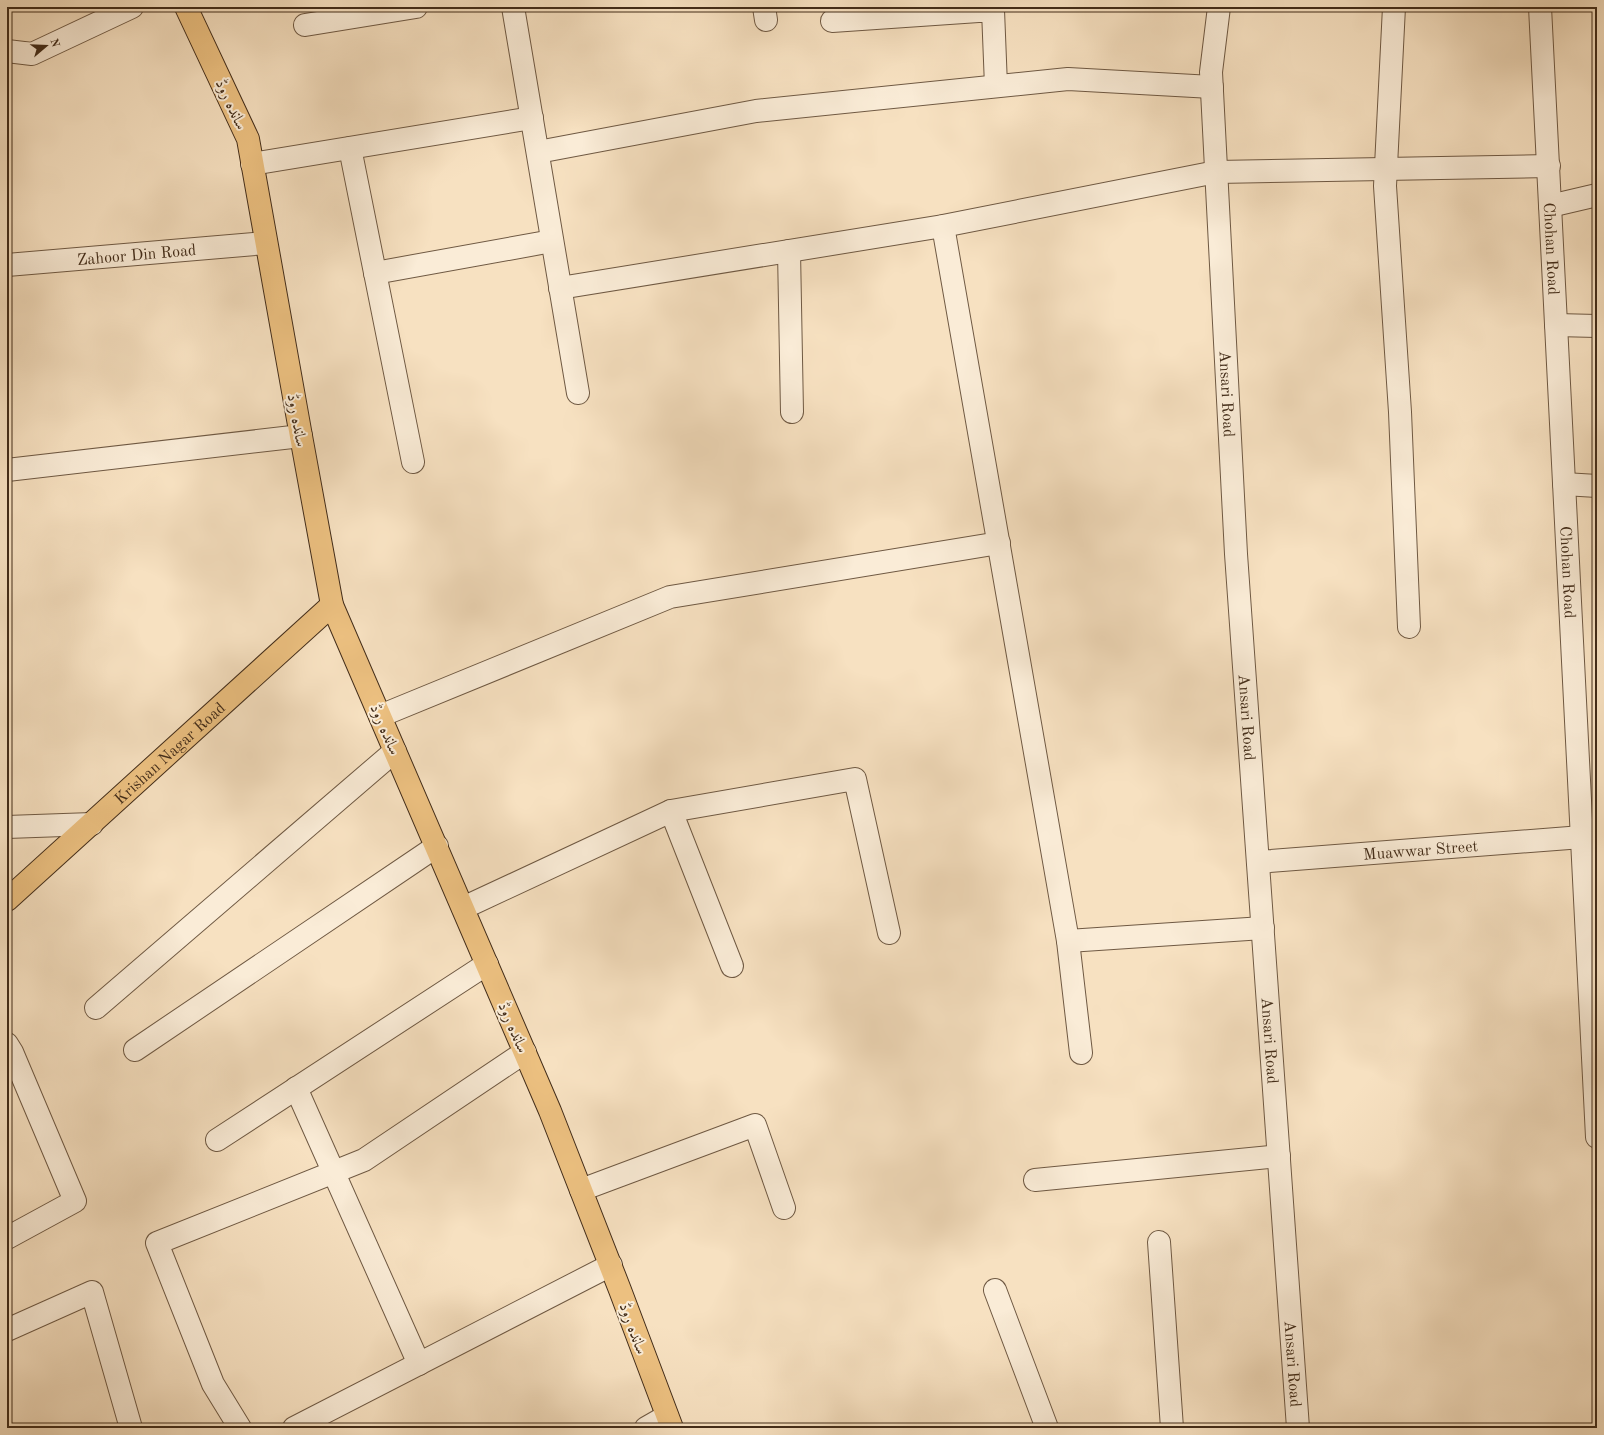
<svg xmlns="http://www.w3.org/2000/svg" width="1604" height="1435" font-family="'Old Standard TT',Amiri,serif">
  <rect width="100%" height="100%" fill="#f7e1c1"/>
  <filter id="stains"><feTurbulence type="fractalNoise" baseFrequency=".005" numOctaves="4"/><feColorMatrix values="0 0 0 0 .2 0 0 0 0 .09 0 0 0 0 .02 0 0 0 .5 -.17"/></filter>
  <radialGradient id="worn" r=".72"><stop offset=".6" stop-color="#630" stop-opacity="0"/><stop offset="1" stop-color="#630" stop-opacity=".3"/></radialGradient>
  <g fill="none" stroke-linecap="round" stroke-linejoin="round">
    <!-- minor casing -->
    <g stroke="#6f5943" stroke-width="24">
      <g id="minor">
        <polyline points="513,7 578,393"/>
        <polyline points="764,7 766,20"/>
        <path id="s1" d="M 1219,7 L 1211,72 L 1236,554 L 1298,1428"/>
        <polyline points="1394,7 1385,186 1400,412 1409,627"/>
        <path id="s2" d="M 1540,7 L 1597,1137"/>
        <polyline points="832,21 993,10 996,86"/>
        <polyline points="305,25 416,7"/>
        <polyline points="7,51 32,54 132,7"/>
        <polyline points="350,148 413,462"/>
        <polyline points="538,152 756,111 1068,79 1212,87"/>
        <polyline points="252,164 532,118"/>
        <polyline points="1550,206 1597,195"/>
        <polyline points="943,226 1068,941 1263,928"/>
        <polyline points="789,251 792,412"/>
        <path id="s3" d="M 7,265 L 266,243"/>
        <polyline points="375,273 552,241"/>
        <polyline points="560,288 943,226 1216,172 1549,166"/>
        <polyline points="1556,325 1597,326"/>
        <polyline points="7,470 301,436"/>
        <polyline points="1564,484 1597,486"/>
        <polyline points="380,716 670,597 999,543"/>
        <polyline points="671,811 732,966"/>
        <polyline points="7,827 92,824"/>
        <path id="s4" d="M 1258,862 L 1582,837"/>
        <polyline points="463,908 671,811 855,779 889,933"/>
        <polyline points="1068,941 1081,1053"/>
        <polyline points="96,1008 395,751"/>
        <polyline points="7,1044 12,1052 75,1201 7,1238"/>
        <polyline points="135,1050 437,846"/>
        <polyline points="296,1088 419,1364"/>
        <polyline points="217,1140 487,964"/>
        <polyline points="1035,1180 1279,1156"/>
        <polyline points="581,1190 755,1125 784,1208"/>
        <polyline points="1159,1242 1172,1428"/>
        <polyline points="995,1290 1047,1428"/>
        <polyline points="7,1330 92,1292 131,1428"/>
        <polyline points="240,1428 213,1384 157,1243 364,1160 525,1052"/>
        <polyline points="294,1428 611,1265"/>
        <polyline points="646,1428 667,1416"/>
      </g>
    </g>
    <!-- major casing -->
    <g stroke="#422c19" stroke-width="24">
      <g id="major">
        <polyline points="186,7 248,139 301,436 332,605 550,1111 620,1290 672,1428"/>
        <path id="s5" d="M 7,900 L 332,605"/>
      </g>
    </g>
    <!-- minor -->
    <use href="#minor" stroke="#faecd7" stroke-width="22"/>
    <!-- major -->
    <use href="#major" stroke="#ecc080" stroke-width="22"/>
  </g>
  <g text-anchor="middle" stroke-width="4" stroke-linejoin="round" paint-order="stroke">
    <!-- street labels -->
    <g font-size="16" fill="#422c19" stroke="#faecd7">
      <text transform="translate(232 104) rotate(65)" y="6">ساندہ روڈ</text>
      <text dy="6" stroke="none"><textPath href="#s2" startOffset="242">Chohan Road</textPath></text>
      <text dy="6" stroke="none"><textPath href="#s3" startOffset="130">Zahoor Din Road</textPath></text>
      <text dy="6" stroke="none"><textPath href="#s1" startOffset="388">Ansari Road</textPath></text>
      <text transform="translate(298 420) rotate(80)" y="6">ساندہ روڈ</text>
      <text dy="6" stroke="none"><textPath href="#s2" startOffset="566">Chohan Road</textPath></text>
      <text dy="6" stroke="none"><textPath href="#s1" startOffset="712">Ansari Road</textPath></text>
      <text transform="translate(386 729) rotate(67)" y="6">ساندہ روڈ</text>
      <text dy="6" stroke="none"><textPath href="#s5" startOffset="219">Krishan Nagar Road</textPath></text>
      <text dy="6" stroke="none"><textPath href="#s4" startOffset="163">Muawwar Street</textPath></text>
      <text transform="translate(514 1027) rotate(67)" y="6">ساندہ روڈ</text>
      <text dy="6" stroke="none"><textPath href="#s1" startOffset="1036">Ansari Road</textPath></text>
      <text transform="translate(634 1328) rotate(70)" y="6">ساندہ روڈ</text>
      <text dy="6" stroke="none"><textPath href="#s1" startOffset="1360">Ansari Road</textPath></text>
    </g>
  </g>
  <!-- margin -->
  <rect width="1604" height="1435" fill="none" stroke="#f7e1c1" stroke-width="24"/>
  <rect x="8" y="8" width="1588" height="1419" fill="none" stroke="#422c19" stroke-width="2"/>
  <rect x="12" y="12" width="1580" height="1411" fill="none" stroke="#422c19"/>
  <!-- north arrow -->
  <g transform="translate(46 46) rotate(71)" stroke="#faecd7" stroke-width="3" paint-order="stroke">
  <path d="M0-3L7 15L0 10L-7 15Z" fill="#422c19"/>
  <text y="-6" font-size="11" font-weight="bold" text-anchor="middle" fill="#422c19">N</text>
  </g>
  <rect width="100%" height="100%" filter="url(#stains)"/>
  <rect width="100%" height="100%" fill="url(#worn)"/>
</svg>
